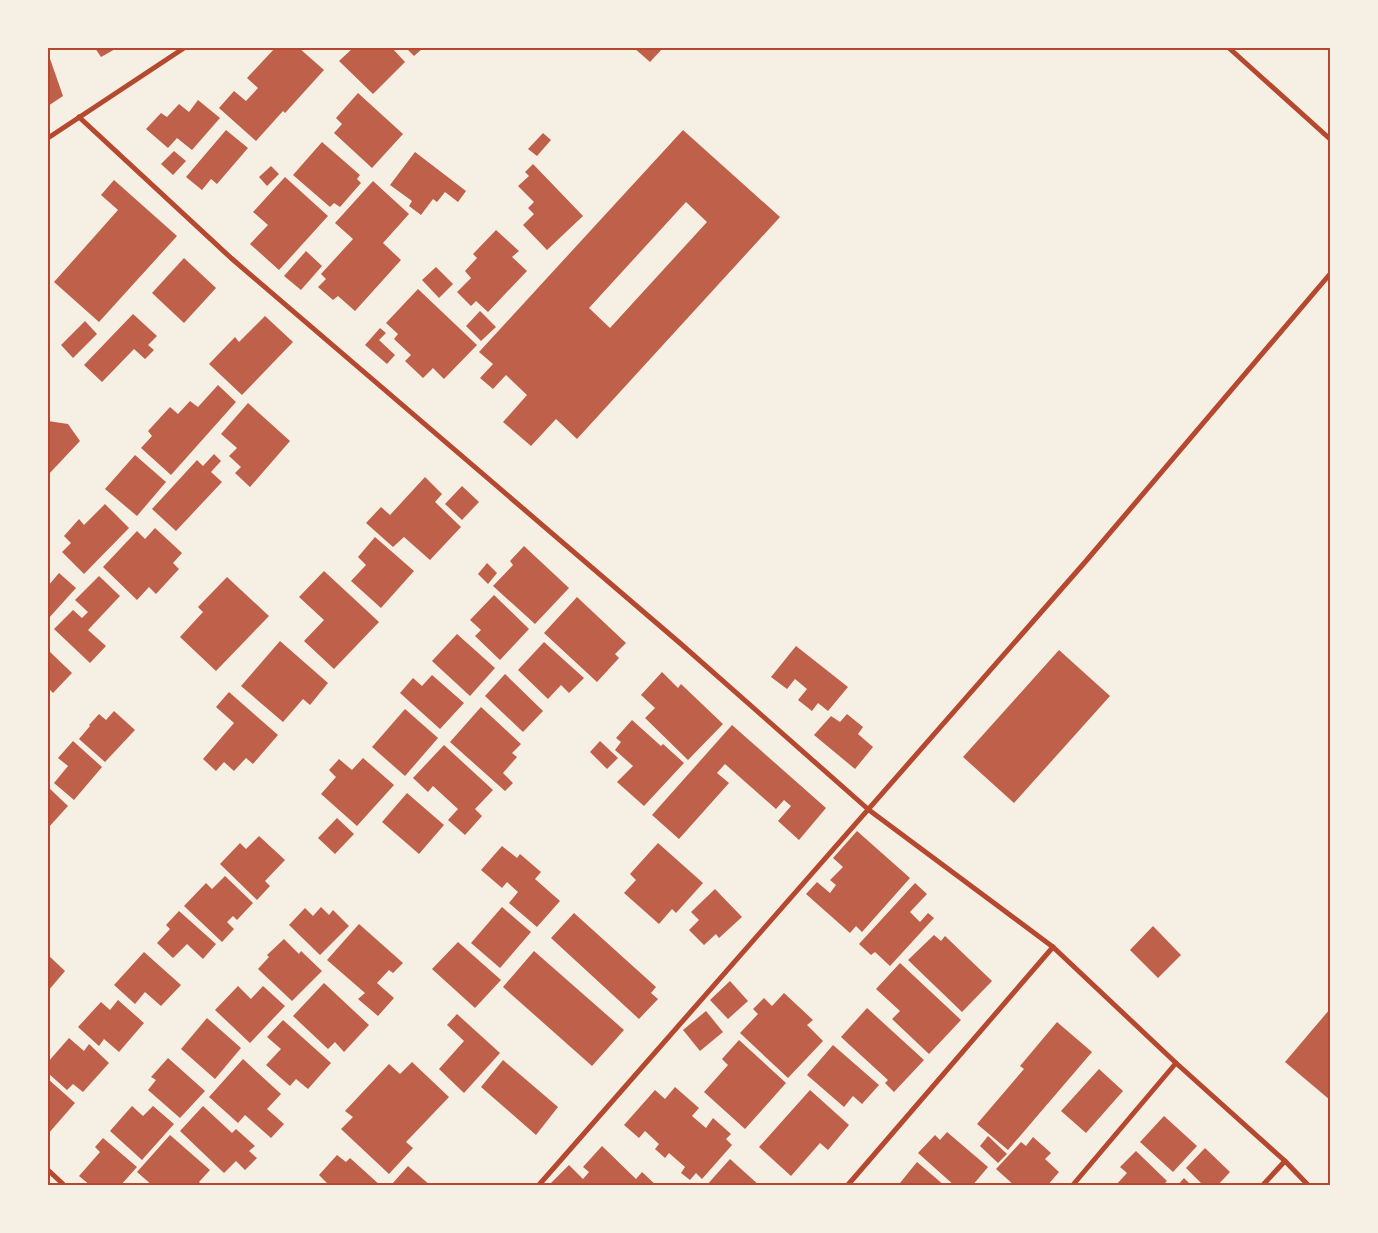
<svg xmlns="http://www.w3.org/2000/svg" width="1378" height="1233" font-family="'DM Sans',sans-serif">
  <rect width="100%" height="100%" fill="#f6efe4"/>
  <!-- building -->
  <g fill="#bf614a" fill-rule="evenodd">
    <polygon points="95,48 117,48 101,57"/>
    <polygon points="275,48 299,48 324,70 285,113 283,111 256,141 219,108 234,91 246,101 258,88 247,78"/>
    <polygon points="353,48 394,48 393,49 405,62 373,94 339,61"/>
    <polygon points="406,48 423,48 414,56"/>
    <polygon points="634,48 663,48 650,62"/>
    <polygon points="48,53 63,96 48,106"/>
    <polygon points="358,93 403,134 372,168 334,133 342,124 336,118"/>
    <polygon points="198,100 220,118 192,150 177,138 168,148 146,129 161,113 167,117 179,104 189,112"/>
    <polygon points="226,130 248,148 217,184 211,179 202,190 186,177"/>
    <path d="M 683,130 L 780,217 L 577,439 L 556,419 L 531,446 L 503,422 L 527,395 L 506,375 L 493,389 L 480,378 L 493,364 L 479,352 ZM 686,202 L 707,222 L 610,328 L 589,308 Z"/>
    <polygon points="543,133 551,140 537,156 528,149"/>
    <polygon points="322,142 360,175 357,179 361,183 340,207 334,203 330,207 293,175"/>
    <polygon points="174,151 186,161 173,175 161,164"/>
    <polygon points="415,152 466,191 458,202 445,192 437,202 433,199 421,215 409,206 412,201 390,185"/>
    <polygon points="533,164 583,216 547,250 523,225 534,214 528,208 534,202 518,186 529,176 525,172"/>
    <polygon points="271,166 279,174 267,186 259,177"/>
    <polygon points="285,177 328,216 279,270 250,244 268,225 253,212"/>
    <polygon points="114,180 177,236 99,322 54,282 118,210 101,195"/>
    <polygon points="373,181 409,214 383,243 401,260 355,311 338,296 333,300 318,287 326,279 321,274 353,239 335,223"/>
    <polygon points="496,230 519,251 512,257 527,271 488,312 476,301 471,306 457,292 471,278 465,271 477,258 473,254"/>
    <polygon points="306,251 322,266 301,290 284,276"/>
    <polygon points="184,258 216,288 184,323 152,293"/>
    <polygon points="436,267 453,284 439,298 422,280"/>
    <polygon points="418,289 477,345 444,379 433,368 423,378 405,361 411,355 394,339 398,334 386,323"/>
    <polygon points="480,311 496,327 481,341 466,326"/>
    <polygon points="133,314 157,336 148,345 154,350 145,359 134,349 102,382 84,365"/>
    <polygon points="265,316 293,342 242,395 209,364 235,337 239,342"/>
    <polygon points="85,321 97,334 73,358 61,345"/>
    <polygon points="380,328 386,333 379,340 395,355 387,364 365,345"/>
    <polygon points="218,385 236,402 171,475 141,448 152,436 148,431 170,407 178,414 190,401 198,407"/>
    <polygon points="248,403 290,441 250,487 235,473 241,467 229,456 237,448 221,434"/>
    <polygon points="48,421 68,424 80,441 48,475"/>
    <polygon points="214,454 221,461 211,472 222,482 176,531 152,509 197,460 203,466"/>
    <polygon points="135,455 166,482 137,516 105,489"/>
    <polygon points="425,477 442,494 435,502 461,527 430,560 404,537 393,547 366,523 381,507 390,515"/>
    <polygon points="462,486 479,502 462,520 445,504"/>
    <polygon points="105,504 129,528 84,574 62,552 71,543 64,536 79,519 84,525"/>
    <polygon points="155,528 182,553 173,563 179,569 156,594 149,587 137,600 103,567 137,531 145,539"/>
    <polygon points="375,537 414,571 381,608 351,581 366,565 358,557"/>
    <polygon points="524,546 569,588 535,624 493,586 513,565 510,561"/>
    <polygon points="487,563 497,573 488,584 478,574"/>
    <polygon points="324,571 379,622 334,669 304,641 324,620 299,597"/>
    <polygon points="59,573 76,588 48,619 48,586"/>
    <polygon points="99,576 120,596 88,630 106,646 90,663 54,629 73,610 82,618 88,612 75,600"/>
    <polygon points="227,577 269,616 216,671 180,637 203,612 198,607"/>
    <polygon points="494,595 529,629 500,660 475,636 481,630 470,620"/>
    <polygon points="577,597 626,643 615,654 619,658 597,682 544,633"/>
    <polygon points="457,634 495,668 470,696 432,661"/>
    <polygon points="280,641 328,683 310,705 303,699 283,722 241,686"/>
    <polygon points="544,642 584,678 569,693 561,685 548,699 518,670"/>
    <polygon points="796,646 848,687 828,711 818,703 812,711 798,700 807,689 795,679 787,689 771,677"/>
    <polygon points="48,650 72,673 53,693 48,688"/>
    <polygon points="1059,650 1110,696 1014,803 963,757"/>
    <polygon points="662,672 678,688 681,684 723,724 688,760 645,718 655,708 641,695"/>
    <polygon points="505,674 543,711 523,732 485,696"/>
    <polygon points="432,675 464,703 440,729 400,693 413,678 422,686"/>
    <polygon points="229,692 278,735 253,764 246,758 234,771 224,762 216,771 203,759 234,723 216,707"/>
    <polygon points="481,707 521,744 512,753 517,757 503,773 513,783 505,791 450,742"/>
    <polygon points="405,709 438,738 405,776 372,747"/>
    <polygon points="114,711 135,730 105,762 79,739 90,726 89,725 99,714 106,720"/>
    <polygon points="847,714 863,727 858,734 873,747 855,769 814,735 831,716 840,722"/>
    <polygon points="632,720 661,746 663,744 684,763 644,806 617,782 633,766 615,750 621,742 616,738"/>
    <polygon points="732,725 826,808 799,840 778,821 791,806 784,800 776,809 725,764 717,773 729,783 679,839 652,815"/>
    <polygon points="73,741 102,767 74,800 54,783 68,766 58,758"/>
    <polygon points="600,741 618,758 607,769 590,752"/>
    <polygon points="444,745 493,790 475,809 482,816 465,835 448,820 458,809 433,786 428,792 413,778"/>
    <polygon points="363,758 394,785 357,826 321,794 336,777 329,770 339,759 352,770"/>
    <polygon points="48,787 68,806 48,828"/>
    <polygon points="407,793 444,825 419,854 382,822"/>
    <polygon points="337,818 354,834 335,854 318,838"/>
    <polygon points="857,831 910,878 862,932 856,926 850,933 806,894 817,882 830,893 836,885 830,880 843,867 833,858"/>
    <polygon points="259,836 285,860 265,881 270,886 257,900 220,864 240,843 246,849"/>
    <polygon points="658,843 703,883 676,913 672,909 659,924 624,893 636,880 630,874"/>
    <polygon points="502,846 517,858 520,854 541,872 535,879 560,901 537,927 509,903 518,892 507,882 502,888 481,870"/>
    <polygon points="225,876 253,903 237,920 233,916 227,922 234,929 222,942 184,906 206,883 212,889"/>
    <polygon points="915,883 927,894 910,912 920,922 928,913 934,918 890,966 875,952 871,955 859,944"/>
    <polygon points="715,889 742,917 719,938 716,934 704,945 689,930 699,920 691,912"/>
    <polygon points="321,907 329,915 333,910 349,926 320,955 289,925 305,908 313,916"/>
    <polygon points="502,907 531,932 500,968 471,943"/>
    <polygon points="179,911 216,944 203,959 187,944 173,958 157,943 170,929 166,925"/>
    <polygon points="574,913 656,987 651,993 658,999 639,1019 551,938"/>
    <polygon points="359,924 403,963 393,973 389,970 377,983 394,998 378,1016 358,999 365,993 327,960"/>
    <polygon points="1153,926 1181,955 1158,978 1130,950"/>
    <polygon points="934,935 941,941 945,936 992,981 962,1012 908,960"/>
    <polygon points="284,939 299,954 301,951 322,971 292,1001 258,969 269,957 267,955"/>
    <polygon points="458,942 501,980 475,1008 432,969"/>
    <polygon points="534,951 624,1030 592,1066 503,987"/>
    <polygon points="144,952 181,985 161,1006 145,992 135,1004 114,985"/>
    <polygon points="48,955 65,971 48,991"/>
    <polygon points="900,963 961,1020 929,1054 892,1019 900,1011 876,989"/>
    <polygon points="730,981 748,1001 728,1019 710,1000"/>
    <polygon points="324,983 369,1025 344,1052 335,1042 328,1049 293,1016"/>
    <polygon points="238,986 251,999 263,986 285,1006 250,1043 215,1010"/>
    <polygon points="784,993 813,1020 807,1025 823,1041 788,1078 740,1033 758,1014 753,1009 764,998 772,1006"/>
    <polygon points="118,1000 144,1023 119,1052 104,1039 99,1046 78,1027 101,1002 110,1010"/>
    <polygon points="867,1008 924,1060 894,1092 885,1083 888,1080 841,1037"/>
    <polygon points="1330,1009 1330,1100 1285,1062"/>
    <polygon points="706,1011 723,1032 700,1051 683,1030"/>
    <polygon points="457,1014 500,1053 464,1093 439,1069 464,1041 447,1025"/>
    <polygon points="207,1018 241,1048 215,1079 181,1049"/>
    <polygon points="283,1020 331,1063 308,1089 296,1079 290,1086 266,1065 281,1049 267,1037"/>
    <polygon points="1057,1022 1092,1052 1008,1150 977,1124 1024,1069 1020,1066"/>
    <polygon points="69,1038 84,1051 89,1044 109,1063 83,1092 73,1084 67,1090 48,1073 48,1062"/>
    <polygon points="739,1040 786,1083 745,1129 704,1092 728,1065 722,1059"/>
    <polygon points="833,1045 879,1085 862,1104 853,1096 844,1107 807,1075"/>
    <polygon points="168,1058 205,1091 180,1118 148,1090 156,1080 151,1077"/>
    <polygon points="243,1059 281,1094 267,1109 284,1124 271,1138 245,1115 238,1123 209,1097"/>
    <polygon points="503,1060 558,1107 536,1135 481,1087"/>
    <polygon points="412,1062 449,1097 406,1142 413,1148 389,1174 341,1129 353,1117 345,1111 389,1064 400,1074"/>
    <polygon points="1099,1069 1123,1091 1086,1133 1061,1111"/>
    <polygon points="48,1079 75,1103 48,1134"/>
    <polygon points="675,1087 699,1108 692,1116 706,1128 713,1118 731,1134 726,1139 732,1145 702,1179 696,1173 690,1180 681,1173 685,1167 669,1153 665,1158 655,1149 659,1144 645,1131 639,1138 624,1125 655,1090 665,1099"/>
    <polygon points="810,1090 849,1125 828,1150 820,1143 791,1176 759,1147"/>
    <polygon points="132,1106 143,1116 153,1106 174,1124 142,1160 110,1131"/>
    <polygon points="203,1106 232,1133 236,1129 255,1146 249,1151 257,1158 245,1170 236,1161 224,1173 180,1131"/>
    <polygon points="1164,1116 1197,1146 1173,1172 1140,1142"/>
    <polygon points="947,1132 988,1167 972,1186 955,1186 918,1153 935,1135 940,1140"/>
    <polygon points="170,1135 210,1170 199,1182 203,1186 153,1186 137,1172"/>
    <polygon points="988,1136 1007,1154 998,1163 980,1146"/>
    <polygon points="1033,1137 1051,1153 1045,1159 1059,1172 1047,1186 1015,1186 996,1169 1021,1142 1026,1146"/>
    <polygon points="103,1138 137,1167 120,1186 91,1186 79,1176 100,1152 95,1147"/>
    <polygon points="602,1146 636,1179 642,1172 657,1186 553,1186 551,1183 569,1165 583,1179 589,1172 583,1167"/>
    <polygon points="1205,1148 1230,1172 1217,1186 1204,1186 1186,1168"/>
    <polygon points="1136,1151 1167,1181 1162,1186 1115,1186 1127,1173 1120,1167"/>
    <polygon points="337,1155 346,1162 350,1158 381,1186 330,1186 319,1175"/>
    <polygon points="730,1159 760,1186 706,1186"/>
    <polygon points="917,1162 945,1186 903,1186 900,1183"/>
    <polygon points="408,1166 431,1186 394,1186 392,1184"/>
    <polygon points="1184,1178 1192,1186 1177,1186"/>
  </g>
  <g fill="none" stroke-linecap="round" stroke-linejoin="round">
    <!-- minor -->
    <g stroke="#b5482f" stroke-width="5">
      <polyline points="1229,48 1330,139"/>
      <polyline points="79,117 231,258 681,644 869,810 1053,947 1176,1063 1285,1161 1309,1186"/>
      <polyline points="48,138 184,48"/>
      <polyline points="48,1170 65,1186"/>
      <polyline points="538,1186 1086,561 1330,274"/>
      <polyline points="847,1186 1053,947"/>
      <polyline points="1072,1186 1176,1063"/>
      <polyline points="1262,1186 1285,1161"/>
    </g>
  </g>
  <!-- border -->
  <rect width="1378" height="1233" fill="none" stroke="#f6efe4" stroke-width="98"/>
  <rect x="49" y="49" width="1280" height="1135" fill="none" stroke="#b5482f" stroke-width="2"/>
</svg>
